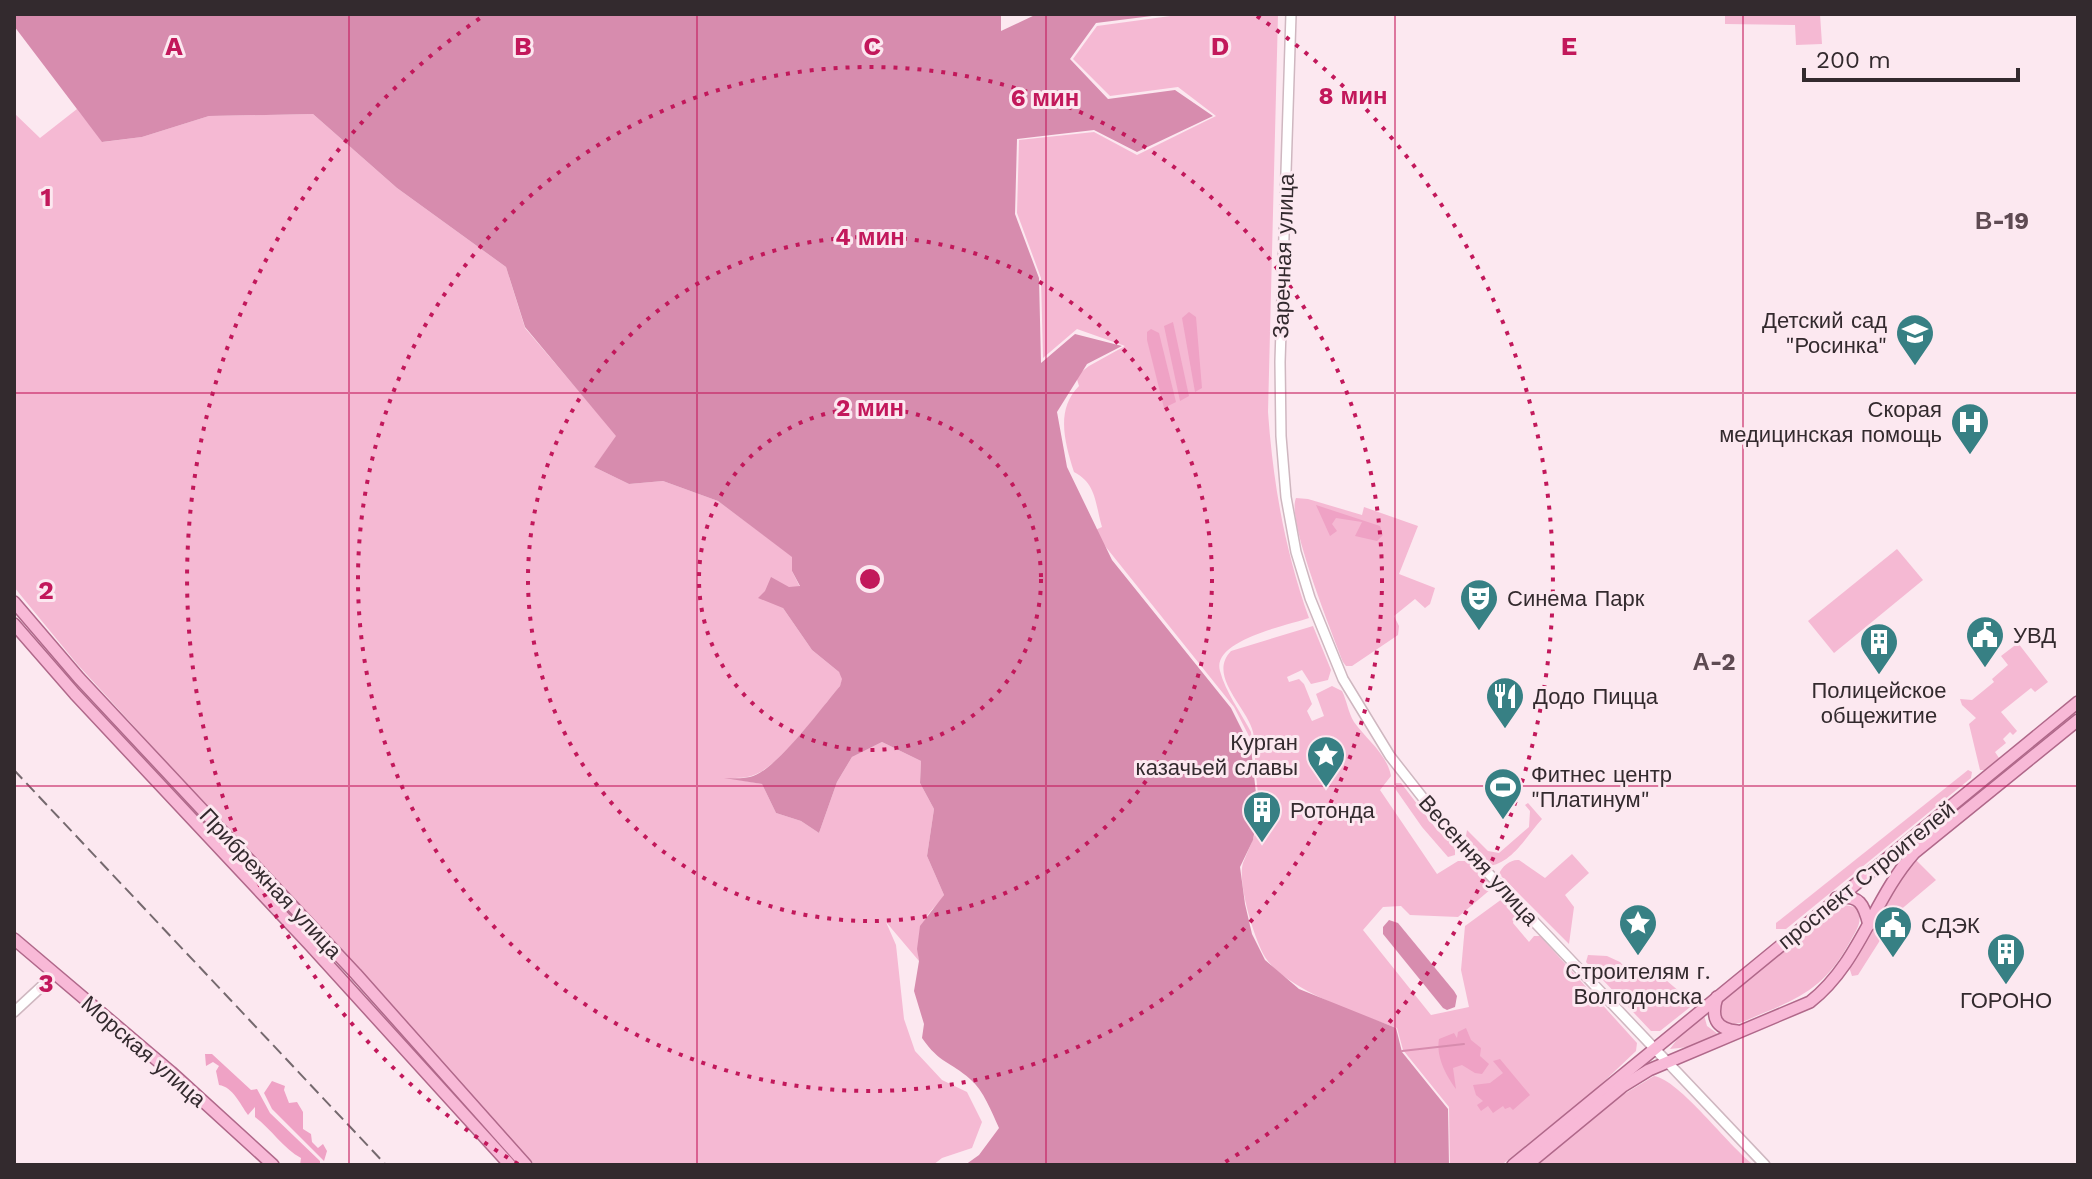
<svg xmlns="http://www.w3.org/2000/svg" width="2092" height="1179" font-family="'Work Sans',sans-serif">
  <rect width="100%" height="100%" fill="#fce8f0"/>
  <!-- green -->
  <g fill="#f5b9d3">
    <path d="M 1185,14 L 1278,14 L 1268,412 C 1273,483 1285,551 1309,618 C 1289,625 1211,640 1220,671 C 1225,691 1241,713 1251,732 L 1252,742 L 1234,707 L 1093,531 L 1102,527 C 1095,504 1097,484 1074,472 C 1065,443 1055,410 1079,386 L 1076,376 L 1089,366 L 1125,346 L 1077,329 L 1043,358 L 1041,278 L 1017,213 L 1019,140 L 1094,132 L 1137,155 L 1216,116 L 1178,87 L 1110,96 L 1073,59 L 1097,26 Z"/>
    <polygon points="1725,14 1820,14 1822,44 1796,45 1795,25 1725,24"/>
    <path d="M 77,109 L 103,142 L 142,137 L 209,116 L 313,114 L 397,188 L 506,267 L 525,328 L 617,436 L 594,467 L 629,484 L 663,481 L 718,501 L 793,557 L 792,571 L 800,587 L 789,587 L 783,608 L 812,650 L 839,672 L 843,678 L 840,686 C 821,709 781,765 754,775 C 747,778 737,778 729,778 L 762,784 L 776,813 L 801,821 L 819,833 L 837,782 L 852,757 L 882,742 L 921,761 L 920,783 L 934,809 L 927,856 L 944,895 C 940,903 932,908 927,916 C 920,928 917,948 919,961 L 886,922 L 896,945 L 904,1019 L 915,1051 L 942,1080 L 967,1092 L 982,1122 L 972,1148 L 942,1158 L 933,1165 L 535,1165 L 77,664 L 14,587 L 14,113 L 40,138 Z"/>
    <path d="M 1296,498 L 1308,499 L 1362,515 L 1364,507 L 1418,526 L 1399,574 L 1435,588 L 1430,604 L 1425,608 L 1415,599 L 1394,616 L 1399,626 L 1398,635 L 1352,666 L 1346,666 L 1343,662 C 1333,635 1286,520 1296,498 Z"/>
    <polygon points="1897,549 1923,580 1834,653 1808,621"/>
    <path d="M 1313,626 L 1331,670 L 1328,680 L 1311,684 L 1302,670 L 1287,677 L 1289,682 L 1299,679 L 1304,684 L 1312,704 L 1307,711 L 1312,721 L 1324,716 L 1316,694 L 1332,686 L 1342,691 C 1347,701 1348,712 1354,722 C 1366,739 1387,754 1391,776 L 1380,790 L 1437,874 L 1458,861 L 1468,861 L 1492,885 L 1491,889 L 1458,917 L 1410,915 L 1401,906 L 1383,907 L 1363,930 L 1431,1015 L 1469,1007 L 1461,970 L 1465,926 L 1502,899 L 1516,913 L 1513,923 L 1529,942 L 1534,936 L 1540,936 L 1637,1043 L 1636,1051 L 1594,1091 L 1504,1163 L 1450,1165 L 1449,1107 L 1403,1050 L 1397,1028 C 1361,1015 1285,989 1265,957 C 1254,939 1237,882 1243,863 C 1250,845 1259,831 1259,811 C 1259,794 1255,775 1255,757 C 1254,749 1255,740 1253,732 C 1247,707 1207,676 1231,651 Z"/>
    <polygon points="2018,643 2048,682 2035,692 2031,688 2001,712 2017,731 2013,735 2010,732 2003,739 2006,743 1995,752 1999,758 1985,770 1980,770 1969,724 1976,718 1962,705 1960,699 1972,700 1994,682 1992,679 2008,665 2001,656"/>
    <polygon points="1968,770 1972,772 1971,778 1786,929 1776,929 1776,923"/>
    <polygon points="1396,783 1401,783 1437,830 1455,847 1455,855 1448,857 1422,827 1394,787"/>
    <path d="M 1528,803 L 1542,819 C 1527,835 1512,864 1488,866 L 1465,842 L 1467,830 L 1488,851 L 1499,853 L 1529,827 L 1530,811 L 1525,805 Z"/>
    <path d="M 1572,854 L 1589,873 L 1565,895 L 1574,907 L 1569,944 L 1499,874 C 1502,866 1511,859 1519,860 L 1545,878 Z"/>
    <polygon points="1915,859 1936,880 1898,912 1858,975 1852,976 1849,967 1887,897"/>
    <path d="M 1839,904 L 1855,907 C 1864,919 1858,928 1851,940 C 1822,994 1793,1000 1740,1023 L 1734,1024 L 1724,1021 L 1719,1011 L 1723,1000 Z"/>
    <polygon points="1588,955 1607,956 1620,962 1630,973 1636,974 1653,969 1694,1004 1660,1031 1651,1031 1586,962"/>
    <polygon points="1704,1015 1707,1026 1718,1034 1688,1047 1670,1049 1681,1034"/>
    <path d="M 1654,1076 C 1680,1080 1728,1146 1754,1165 L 1537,1165 L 1606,1105 Z"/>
  </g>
  <!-- forest -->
  <g fill="#efa2c5">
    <polygon points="1189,312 1196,317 1202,388 1195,392 1182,318"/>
    <polygon points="1173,322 1189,396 1180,401 1164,326"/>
    <polygon points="1151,329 1159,333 1176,402 1164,408 1147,340 1147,332"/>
    <polygon points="1316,505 1380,526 1383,535 1377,541 1355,536 1362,522 1336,518 1332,524 1337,531 1330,536"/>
    <path d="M 1466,1028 L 1471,1040 L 1481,1048 L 1480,1056 L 1489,1064 L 1482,1074 L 1475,1073 L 1462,1065 L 1453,1068 L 1456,1089 C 1445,1074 1436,1056 1439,1039 L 1454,1033 L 1457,1038 L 1458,1032 Z"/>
    <path d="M 205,1054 L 212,1054 L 251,1090 L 257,1089 L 270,1113 L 320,1161 L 320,1165 L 300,1165 L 301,1158 C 284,1149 271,1129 255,1117 L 255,1107 L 248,1115 C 240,1104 233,1087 219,1085 L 216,1071 L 219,1066 L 213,1062 L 206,1066 Z"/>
    <polygon points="1500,1059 1530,1095 1513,1110 1510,1107 1505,1109 1503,1106 1493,1113 1488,1106 1481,1111 1477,1105 1483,1101 1476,1095 1473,1085 1490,1083 1503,1073 1493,1061"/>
    <polygon points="272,1081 285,1086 284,1090 289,1103 297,1102 303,1112 303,1129 311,1134 312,1142 318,1148 323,1144 327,1151 324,1161 272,1109 264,1093"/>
  </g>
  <!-- water -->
  <g fill="#d78cae">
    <path d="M 14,14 L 1001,14 L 1001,31 L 1037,14 L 1168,14 L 1096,23 L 1070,59 L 1108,99 L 1175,90 L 1213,116 L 1137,152 L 1094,130 L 1017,139 L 1015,214 L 1039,278 L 1041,363 L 1075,334 L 1122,346 L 1087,364 L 1057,412 L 1067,467 L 1112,560 L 1231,708 L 1251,748 L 1258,812 L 1253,840 L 1240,867 L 1245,904 L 1252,934 L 1265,960 L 1299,989 L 1396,1028 L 1402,1052 L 1448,1109 L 1449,1165 L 965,1165 L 979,1155 L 999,1128 C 991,1111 984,1091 970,1079 C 950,1061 940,1064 922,1038 L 924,1024 L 914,991 L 919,961 L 917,949 L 920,926 L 944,895 L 927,856 L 934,809 L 920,783 L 921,761 L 882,742 L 852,757 L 837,782 L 819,833 L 801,821 L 776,813 L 762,784 L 724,778 C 732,778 741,779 750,777 C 775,772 822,707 840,686 L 842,679 L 839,672 L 812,650 L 783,608 L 758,598 L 765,591 L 771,577 L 789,587 L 800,586 L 792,571 L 792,557 L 718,501 L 663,481 L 629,484 L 594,467 L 616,436 L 525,327 L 506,267 L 397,188 L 313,114 L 209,116 L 142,137 L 102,142 L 14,26 Z"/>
    <polygon points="1389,920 1398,923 1454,991 1457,996 1455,1007 1447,1010 1443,1008 1383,934 1383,927"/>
  </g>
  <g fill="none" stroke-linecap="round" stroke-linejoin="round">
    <!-- stream -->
    <polyline stroke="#d78cae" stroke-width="2" points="1402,1051 1464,1044"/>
    <!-- minor casing -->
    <g stroke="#cfb7c0" stroke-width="12">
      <g id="minor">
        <polyline points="1291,14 1280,362 1281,436 1286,497 1296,552 1310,598 1343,679 1390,756 1452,835 1765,1165"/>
        <polyline points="14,1012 55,974"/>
      </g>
    </g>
    <!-- major casing -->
    <g stroke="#b0688a" stroke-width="14">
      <g id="major">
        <polyline points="14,602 79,678 356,974 526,1165"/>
        <polyline points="14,624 75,694 310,945 510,1165"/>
        <path d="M 1836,898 C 1860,894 1864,905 1869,925"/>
        <polyline points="14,939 171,1072 273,1165"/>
        <path d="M 1717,997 C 1711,1017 1715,1029 1737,1031"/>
        <polyline points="1513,1165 2078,702"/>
        <path d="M 1527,1165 L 1623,1086 L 1649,1070 L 1810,1002 C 1860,963 1873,899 1914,853 L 2078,720"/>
      </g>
    </g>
    <!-- minor -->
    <use href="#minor" stroke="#fff" stroke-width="9"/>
    <!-- major -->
    <use href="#major" stroke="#f8b9d7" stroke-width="11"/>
    <!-- rail -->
    <polyline stroke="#75696e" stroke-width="2" stroke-dasharray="12 6" stroke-linecap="butt" points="14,770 386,1165"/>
  </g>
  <!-- grid -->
  <path fill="none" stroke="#c2185b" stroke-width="2" stroke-opacity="0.55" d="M 349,14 L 349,1165M 697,14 L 697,1165M 1046,14 L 1046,1165M 1395,14 L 1395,1165M 1743,14 L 1743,1165M 14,393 L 2078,393M 14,786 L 2078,786"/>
  <!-- distance rings -->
  <g fill="none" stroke="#c2185b" stroke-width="4" stroke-dasharray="4 8">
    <circle cx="870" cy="579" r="171"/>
    <circle cx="870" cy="579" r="342"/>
    <circle cx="870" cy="579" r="512"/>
    <path d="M518 1164A683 683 0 0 1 483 16M1257 16A683 683 0 0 1 1222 1164"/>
  </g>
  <!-- icons -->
  <defs>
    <g id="school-pin" transform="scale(2)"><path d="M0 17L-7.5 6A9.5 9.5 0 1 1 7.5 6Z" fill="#378084" stroke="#fce8f0"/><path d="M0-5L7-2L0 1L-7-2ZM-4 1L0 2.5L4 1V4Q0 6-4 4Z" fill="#fff"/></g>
    <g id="hospital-pin" transform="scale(2)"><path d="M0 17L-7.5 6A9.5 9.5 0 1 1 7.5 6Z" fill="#378084" stroke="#fce8f0"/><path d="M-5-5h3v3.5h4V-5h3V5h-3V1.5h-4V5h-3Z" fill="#fff"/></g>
    <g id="theatre-pin" transform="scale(2)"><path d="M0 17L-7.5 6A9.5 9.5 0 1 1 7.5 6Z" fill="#378084" stroke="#fce8f0"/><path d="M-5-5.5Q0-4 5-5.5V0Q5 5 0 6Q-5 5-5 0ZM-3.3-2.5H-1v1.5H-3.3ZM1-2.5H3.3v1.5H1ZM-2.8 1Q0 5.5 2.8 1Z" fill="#fff"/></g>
    <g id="civic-pin" transform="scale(2)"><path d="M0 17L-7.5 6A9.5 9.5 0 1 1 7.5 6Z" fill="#378084" stroke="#fce8f0"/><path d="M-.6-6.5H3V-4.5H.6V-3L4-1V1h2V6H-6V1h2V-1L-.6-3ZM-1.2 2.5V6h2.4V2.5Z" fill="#fff"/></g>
    <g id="building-pin" transform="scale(2)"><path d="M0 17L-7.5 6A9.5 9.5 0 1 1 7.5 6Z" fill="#378084" stroke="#fce8f0"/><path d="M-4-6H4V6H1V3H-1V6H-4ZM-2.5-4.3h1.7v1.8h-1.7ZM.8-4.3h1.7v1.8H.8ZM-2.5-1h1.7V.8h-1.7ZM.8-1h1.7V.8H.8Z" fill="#fff"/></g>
    <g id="restaurant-pin" transform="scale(2)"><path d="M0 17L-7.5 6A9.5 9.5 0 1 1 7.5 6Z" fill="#378084" stroke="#fce8f0"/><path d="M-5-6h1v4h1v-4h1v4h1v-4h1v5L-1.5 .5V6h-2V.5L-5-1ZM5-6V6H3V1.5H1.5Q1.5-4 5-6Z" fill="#fff"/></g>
    <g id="sight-pin" transform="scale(2)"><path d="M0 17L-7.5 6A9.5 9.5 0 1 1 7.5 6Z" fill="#378084" stroke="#fce8f0"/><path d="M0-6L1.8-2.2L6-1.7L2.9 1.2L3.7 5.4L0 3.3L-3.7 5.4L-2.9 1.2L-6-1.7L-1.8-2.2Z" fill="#fff"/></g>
    <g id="stadium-pin" transform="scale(2)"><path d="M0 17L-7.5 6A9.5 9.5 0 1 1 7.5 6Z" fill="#378084" stroke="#fce8f0"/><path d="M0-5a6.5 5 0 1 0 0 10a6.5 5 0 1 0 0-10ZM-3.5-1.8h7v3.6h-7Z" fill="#fff"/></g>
  </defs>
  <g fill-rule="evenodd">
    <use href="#school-pin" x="1915" y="333"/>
    <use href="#hospital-pin" x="1970" y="422"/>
    <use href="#theatre-pin" x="1479" y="598"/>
    <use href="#civic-pin" x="1985" y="635"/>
    <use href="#building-pin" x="1879" y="642"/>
    <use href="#restaurant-pin" x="1505" y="696"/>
    <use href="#sight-pin" x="1326" y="755"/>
    <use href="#stadium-pin" x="1503" y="787"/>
    <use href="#building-pin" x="1262" y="810"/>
    <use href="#sight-pin" x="1638" y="923"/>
    <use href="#civic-pin" x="1893" y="925"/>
    <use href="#building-pin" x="2006" y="952"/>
  </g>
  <g text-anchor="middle" stroke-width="6" stroke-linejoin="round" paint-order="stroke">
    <!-- street labels -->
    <g font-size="22" fill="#332a2e" stroke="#fce8f0">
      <text transform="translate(1283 256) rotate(-88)" y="8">Заречная улица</text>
      <text transform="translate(1479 860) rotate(48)" y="8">Весенняя улица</text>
      <text transform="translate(1866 875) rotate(-39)" y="8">проспект Строителей</text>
      <text transform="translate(271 883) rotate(47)" y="8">Прибрежная улица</text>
      <text transform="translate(144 1051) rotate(41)" y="8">Морская улица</text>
    </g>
    <!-- poi labels -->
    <g font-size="22" fill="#332a2e" stroke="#fce8f0" text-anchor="start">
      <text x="1887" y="328" text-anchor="end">Детский сад<tspan x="1887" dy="25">"Росинка"</tspan></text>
      <text x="1942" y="417" text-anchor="end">Скорая<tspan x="1942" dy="25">медицинская помощь</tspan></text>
      <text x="1507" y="606">Синема Парк</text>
      <text x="2013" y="643">УВД</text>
      <text x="1879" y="698" text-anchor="middle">Полицейское<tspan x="1879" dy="25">общежитие</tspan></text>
      <text x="1533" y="704">Додо Пицца</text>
      <text x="1298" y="750" text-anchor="end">Курган<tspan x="1298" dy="25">казачьей славы</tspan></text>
      <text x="1531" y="782">Фитнес центр<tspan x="1531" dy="25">"Платинум"</tspan></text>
      <text x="1290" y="818">Ротонда</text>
      <text x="1921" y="933">СДЭК</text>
      <text x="1638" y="979" text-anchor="middle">Строителям г.<tspan x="1638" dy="25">Волгодонска</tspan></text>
      <text x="2006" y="1008" text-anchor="middle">ГОРОНО</text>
    </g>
    <!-- neighbourhood labels -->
    <g font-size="24" font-weight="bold" fill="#5e4a52" stroke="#fce8f0">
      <text x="2002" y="229">В-19</text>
      <text x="1714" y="670">А-2</text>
    </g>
  </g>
  <g font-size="26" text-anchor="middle" font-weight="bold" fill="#c2185b" stroke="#fce8f0" stroke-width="6" stroke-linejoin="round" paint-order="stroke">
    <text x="174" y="55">A</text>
    <text x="523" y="55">B</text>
    <text x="872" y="55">C</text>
    <text x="1220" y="55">D</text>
    <text x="1569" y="55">E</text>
    <text x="46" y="206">1</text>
    <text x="46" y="599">2</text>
    <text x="46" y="992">3</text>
  </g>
  <circle cx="870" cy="579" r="12" fill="#c2185b" stroke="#fce8f0" stroke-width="4"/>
  <g font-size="24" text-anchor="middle" font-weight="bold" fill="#c2185b" stroke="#fce8f0" stroke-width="6" stroke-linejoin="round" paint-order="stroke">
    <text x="1353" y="104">8 мин</text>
    <text x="1045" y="106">6 мин</text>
    <text x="870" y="245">4 мин</text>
    <text x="870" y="416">2 мин</text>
  </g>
  <!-- border -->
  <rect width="2092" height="1179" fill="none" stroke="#332a2e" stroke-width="32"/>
  <!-- scale -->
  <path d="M1804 68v12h214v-12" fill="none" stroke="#332a2e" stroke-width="4"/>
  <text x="1816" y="68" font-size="24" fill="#332a2e" stroke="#fce8f0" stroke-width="6" paint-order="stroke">200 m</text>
</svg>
